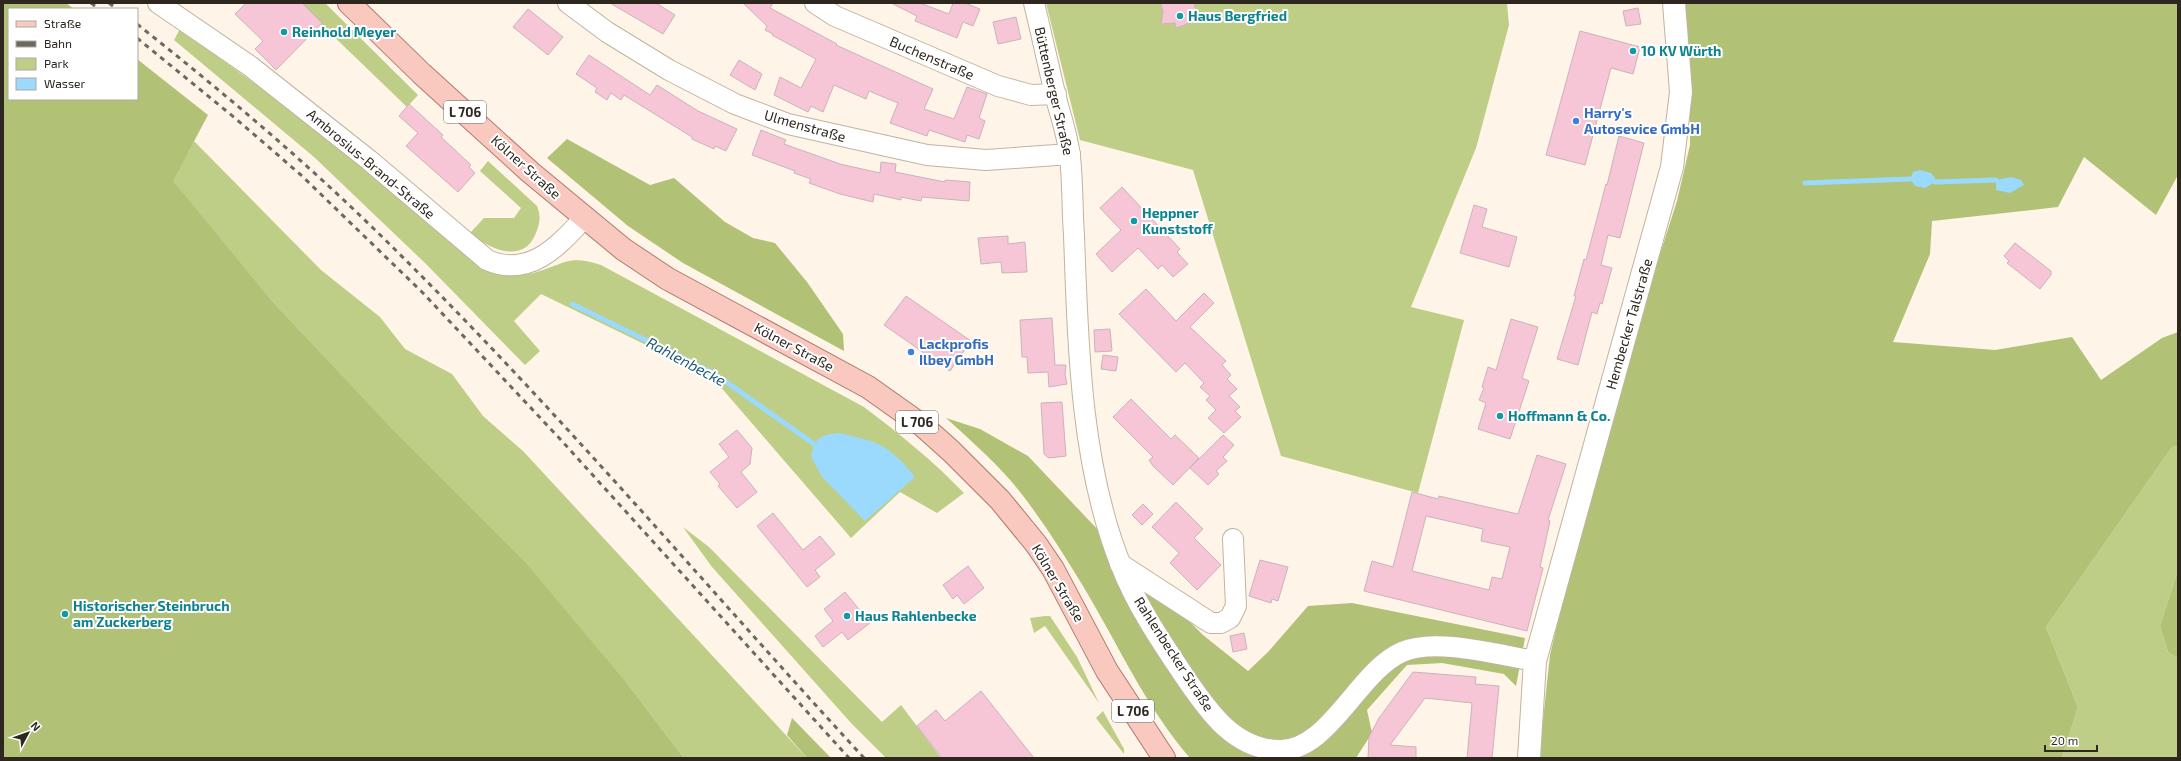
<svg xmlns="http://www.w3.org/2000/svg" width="2181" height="761" font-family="'Exo 2',sans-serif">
  <rect width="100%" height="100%" fill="#fef4e7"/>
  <!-- green -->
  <g fill="#bfce87">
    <polygon points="299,3 325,3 418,95 407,107"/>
    <polygon points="1046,3 1507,3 1509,25 1476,148 1411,307 1464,320 1418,493 1281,456 1193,170 1080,140"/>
    <path d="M 180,29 L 328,137 L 460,251 C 483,268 507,280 537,272 C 567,263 568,255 601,265 L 864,407 C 900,434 933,461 964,493 L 937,513 L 900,492 L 851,538 L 712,377 L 541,294 L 514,321 L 540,351 L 525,365 L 426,264 L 314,157 L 174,40 Z"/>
    <polygon points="194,141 321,270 380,317 405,349 452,374 483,416 523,451 807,758 684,758 630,687 273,302 172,181"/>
    <path d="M 488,161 L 537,206 C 541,216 540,223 536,233 C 523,266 488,248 470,233 L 484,218 L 514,218 L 521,208 L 480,171 Z"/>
    <polygon points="2178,446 2178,570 2160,626 2168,652 2178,658 2178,758 2062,758 2078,707 2046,627 2172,447"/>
    <polygon points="683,527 709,547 882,722 901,705 941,758 886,758 851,723 712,567"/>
    <polygon points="1045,616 1050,616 1077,657 1099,703 1045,626 1034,633 1030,618"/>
    <polygon points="1103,711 1124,749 1124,754 1096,718"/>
  </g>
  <!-- forest -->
  <g fill="#b1c276">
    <polygon points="3,3 66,3 74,9 9,9 9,99 137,99 137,59 208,115 173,181 273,302 390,427 525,562 630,687 684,758 3,758"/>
    <polygon points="1683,3 2178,3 2178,175 2156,215 2084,157 2058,207 1932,221 1930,254 1893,342 1995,350 2072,337 2101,380 2162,338 2178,332 2178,446 2172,447 2046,627 2078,707 2062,758 1539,758 1550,655 1601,439 1677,201 1690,145 1690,106"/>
    <polygon points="567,139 650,185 674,178 725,222 753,238 775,243 807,282 843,334 844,351 683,263 628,226 547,158"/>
    <path d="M 946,418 L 980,429 L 1028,456 L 1100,532 L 1203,635 L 1248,671 L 1268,652 L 1308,606 L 1352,603 L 1525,638 L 1516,686 L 1504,674 L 1442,663 L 1407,665 L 1367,710 L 1372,733 L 1356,758 L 1190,758 C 1145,706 1118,644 1083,586 C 1061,550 1038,513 1011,481 C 991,458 968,438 946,418 Z"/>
    <polygon points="2178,570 2178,658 2168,652 2160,626"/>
    <polygon points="792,718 831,758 807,758 787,735"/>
  </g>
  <!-- water -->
  <g fill="#9bd9fd">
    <polygon points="1920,170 1931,173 1935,178 1935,182 1925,188 1915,186 1910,179 1913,172"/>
    <polygon points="2011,177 2021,180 2024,185 2010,193 1996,190 1996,180"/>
    <path d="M 839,433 C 880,442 889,445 915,477 L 865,521 L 822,477 L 811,457 C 815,437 820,435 839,433 Z"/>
  </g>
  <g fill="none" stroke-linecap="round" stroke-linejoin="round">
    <!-- stream -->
    <g stroke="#9bd9fd" stroke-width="5">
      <polyline points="1935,182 1996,180"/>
      <polyline points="1805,183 1910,179"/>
      <polyline points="572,304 715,374 814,444"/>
    </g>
  </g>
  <!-- building -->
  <g fill="#f6c5d6" stroke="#cdb2bc" fill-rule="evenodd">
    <polygon points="246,3 302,3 322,23 276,70 255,49 263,41 235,14"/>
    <polygon points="610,3 656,3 675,15 663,34"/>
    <polygon points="743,3 773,3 770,8 837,44 836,45 933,89 924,109 954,119 967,87 987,94 979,118 985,121 979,139 967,135 965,142 929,130 927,136 890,123 898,103 869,91 866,99 834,85 823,112 811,106 808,112 774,95 780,77 801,88 816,59 772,35 773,34 765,30 767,26"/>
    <polygon points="891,3 920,3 949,14 953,3 965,3 980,9 973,26 963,22 957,38 915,21 917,16"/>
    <polygon points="1161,3 1194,3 1195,8 1200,13 1185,25 1176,28 1175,23 1161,24 1163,12"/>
    <polygon points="1638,8 1641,24 1626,26 1623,11"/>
    <polygon points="528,9 563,37 548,55 513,27"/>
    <polygon points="1016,17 1021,39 998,44 993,22"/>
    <polygon points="1580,31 1640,47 1633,74 1611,68 1585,165 1546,155"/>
    <polygon points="589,55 650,95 657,85 698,111 737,129 726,151 715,146 714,149 692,139 692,137 624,95 621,100 611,93 607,100 595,92 597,88 576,74"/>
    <polygon points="739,60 762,74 755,90 730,75"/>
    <polygon points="409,104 443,135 441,137 471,165 469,167 475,173 458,192 406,146 418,133 399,116"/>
    <polygon points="761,130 786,140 784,144 840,164 880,173 881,162 896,164 895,172 945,182 945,180 970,182 969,201 922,197 921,201 901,197 901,200 874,194 873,202 840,194 809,183 811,179 794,173 795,171 752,155"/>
    <polygon points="1619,136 1644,143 1620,238 1608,235 1601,265 1612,268 1602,304 1600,303 1597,314 1592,312 1578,365 1557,359 1576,296 1574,296 1584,259 1586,260 1606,184 1607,185"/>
    <polygon points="1122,187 1180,249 1177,252 1188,264 1173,277 1162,265 1158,269 1138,248 1112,272 1096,254 1121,230 1100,208"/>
    <polygon points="1474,205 1487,209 1482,227 1517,237 1509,267 1460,253"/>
    <polygon points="1008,236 1008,244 1025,242 1027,272 1002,273 1001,262 981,264 978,238"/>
    <polygon points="2015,243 2051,271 2051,275 2040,289 2007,263 2009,261 2004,256"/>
    <polygon points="1146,289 1176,321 1204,293 1214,303 1190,327 1226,361 1222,365 1231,375 1227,379 1237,389 1229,396 1240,407 1235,411 1241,417 1224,433 1208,418 1216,410 1206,400 1210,396 1200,387 1204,383 1185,363 1176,372 1119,314"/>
    <polygon points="906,296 971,341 950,371 884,325"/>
    <polygon points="1052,318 1055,365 1066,365 1065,374 1067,384 1049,387 1048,372 1028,373 1027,357 1022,357 1020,320"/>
    <polygon points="1511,319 1538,327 1522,378 1529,381 1510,439 1478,429 1486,403 1479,400 1484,388 1482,387 1488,367 1496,370"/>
    <polygon points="1110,329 1112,351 1095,352 1094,330"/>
    <polygon points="1103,355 1118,357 1116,371 1101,369"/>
    <polygon points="1131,399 1171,439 1175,435 1199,458 1173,485 1153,466 1149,460 1153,457 1113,417"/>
    <polygon points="1062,402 1066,456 1049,458 1044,454 1041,403"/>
    <polygon points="737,430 752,448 750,464 741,472 757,492 737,508 718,486 720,484 710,472 729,457 719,444"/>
    <polygon points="1223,435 1234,445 1223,457 1227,461 1216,471 1219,474 1208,485 1190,468"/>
    <path d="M 1537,455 L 1566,464 L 1548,520 L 1550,521 L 1540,567 L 1543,568 L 1527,631 L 1364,591 L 1372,561 L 1393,567 L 1412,492 L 1438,499 L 1439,496 L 1518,514 ZM 1426,516 L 1483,529 L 1481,541 L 1510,547 L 1502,579 L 1492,577 L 1489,590 L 1412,571 Z"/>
    <polygon points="1176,502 1203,529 1194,538 1221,565 1197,590 1170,563 1179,553 1152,527"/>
    <polygon points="1143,504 1153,514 1142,525 1132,515"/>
    <polygon points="773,513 803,550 820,536 835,554 815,570 820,577 807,587 757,526"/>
    <polygon points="1260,560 1288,567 1278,601 1272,599 1271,603 1249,596"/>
    <polygon points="968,566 984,588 964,604 957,595 953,599 943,585"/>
    <polygon points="845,592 870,623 848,640 842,632 823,647 815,636 833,621 824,609"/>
    <polygon points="1244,633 1247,649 1233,652 1230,636"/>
    <polygon points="1413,672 1476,677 1475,684 1499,686 1492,758 1467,758 1472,703 1425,698 1390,745 1416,747 1416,758 1368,758 1369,737 1379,718"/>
    <polygon points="981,691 1034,758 942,758 917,726 936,710 945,721"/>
  </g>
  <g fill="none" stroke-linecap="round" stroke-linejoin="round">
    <!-- street casing -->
    <g stroke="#c3b39e" stroke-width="22">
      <g id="street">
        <path d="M 158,3 L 250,66 L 369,160 L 487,260 C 529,278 558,247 584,218"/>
        <polyline points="568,3 607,32 669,70 735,104 788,124 927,155 986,160 1070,154"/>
        <polyline points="815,3 835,16 998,86 1031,95 1056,94"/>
        <path d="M 1034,3 C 1042,36 1049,69 1057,102 C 1062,120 1068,138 1070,157 C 1073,183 1072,209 1074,235 C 1078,343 1080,462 1120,563 C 1136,605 1162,643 1187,680 C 1209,712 1234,748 1277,750 C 1328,754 1358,671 1402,652 C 1436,637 1498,655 1535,661"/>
        <polyline points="1120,564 1211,623 1221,623 1230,618 1236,606 1233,539"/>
      </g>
    </g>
    <!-- secondary casing -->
    <g stroke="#c3b39e" stroke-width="24">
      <polyline id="secondary" points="1529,758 1535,661 1672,167 1681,92 1674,3"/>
    </g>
    <!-- primary casing -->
    <g stroke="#af786b" stroke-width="24">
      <polyline id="primary" points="349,3 422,74 530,172 623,249 668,279 868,387 923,426 951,451 1000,500 1036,544 1053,569 1107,671 1164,758"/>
    </g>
    <!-- street -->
    <use href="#street" stroke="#fff" stroke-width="20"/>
    <!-- secondary -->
    <use href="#secondary" stroke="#fff" stroke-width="22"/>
    <!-- primary -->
    <use href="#primary" stroke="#f9c8bf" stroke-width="22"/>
    <!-- rail -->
    <g stroke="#6f685e" stroke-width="3" stroke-dasharray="5 5" stroke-linecap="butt">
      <polyline points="91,3 99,9"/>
      <polyline points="109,3 117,9"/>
      <path d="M 137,24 C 219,89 299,156 373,228 C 546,396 701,581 864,758"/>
      <polyline points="137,38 235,118 301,175 423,293 561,440 849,758"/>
    </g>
  </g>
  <!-- markers -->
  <g fill="#0f9aa8" stroke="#fff" stroke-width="1.5">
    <circle cx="1180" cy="16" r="4"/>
    <circle cx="284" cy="32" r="4"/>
    <circle cx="1633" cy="51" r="4"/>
    <circle cx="1134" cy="221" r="4"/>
    <circle cx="1500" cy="416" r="4"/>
    <circle cx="65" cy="614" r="4"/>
    <circle cx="847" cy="616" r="4"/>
  </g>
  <g fill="#3f7fe0" stroke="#fff" stroke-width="1.5">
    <circle cx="1576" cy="121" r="4"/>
    <circle cx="911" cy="352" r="4"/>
  </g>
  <g text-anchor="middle" stroke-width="4" stroke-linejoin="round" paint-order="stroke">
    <!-- shield labels -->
    <g fill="#fff" stroke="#6c6862" stroke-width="1">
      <rect x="444" y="101" width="42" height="22" rx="3"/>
      <rect x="896" y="411" width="42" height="22" rx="3"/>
      <rect x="1112" y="700" width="42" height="22" rx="3"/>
    </g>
    <g font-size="13" font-weight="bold" fill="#2d271f">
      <text x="465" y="117">L 706</text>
      <text x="917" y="427">L 706</text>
      <text x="1133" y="716">L 706</text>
    </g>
    <!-- culture labels -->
    <g font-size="14" font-weight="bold" fill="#0d838f" stroke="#fff" text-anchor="start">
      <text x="1188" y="21">Haus Bergfried</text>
      <text x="292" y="37">Reinhold Meyer</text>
      <text x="1641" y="56">10 KV Würth</text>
      <text x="1142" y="218">Heppner<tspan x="1142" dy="16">Kunststoff</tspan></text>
      <text x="1508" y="421">Hoffmann &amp; Co.</text>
      <text x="73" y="611">Historischer Steinbruch<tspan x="73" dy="16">am Zuckerberg</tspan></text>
      <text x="855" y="621">Haus Rahlenbecke</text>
    </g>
    <!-- street labels -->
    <g font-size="14" fill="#2d271f" stroke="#fff">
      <text transform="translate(932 58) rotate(23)" y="5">Buchenstraße</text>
      <text transform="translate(1054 91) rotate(77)" y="5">Büttenberger Straße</text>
      <text transform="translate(805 126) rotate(16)" y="5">Ulmenstraße</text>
      <text transform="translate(371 164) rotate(40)" y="5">Ambrosius-Brand-Straße</text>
      <text transform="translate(526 167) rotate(42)" y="5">Kölner Straße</text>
      <text transform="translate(1629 324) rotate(-74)" y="5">Hembecker Talstraße</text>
      <text transform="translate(794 347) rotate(28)" y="5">Kölner Straße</text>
      <text transform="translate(1058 583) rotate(59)" y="5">Kölner Straße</text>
      <text transform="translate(1174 654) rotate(57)" y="5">Rahlenbecker Straße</text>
    </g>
    <!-- shop labels -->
    <g font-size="14" font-weight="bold" fill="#366cbe" stroke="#fff" text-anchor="start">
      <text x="1584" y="118">Harry's<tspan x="1584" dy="16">Autosevice GmbH</tspan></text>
      <text x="919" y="349">Lackprofis<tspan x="919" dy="16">Ilbey GmbH</tspan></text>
    </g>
    <!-- water labels -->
    <g font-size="15" font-style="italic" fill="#1e5b79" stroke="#fff">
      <text transform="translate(686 362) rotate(28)" y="5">Rahlenbecke</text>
    </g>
  </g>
  <!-- border -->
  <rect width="2181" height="761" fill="none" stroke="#2d271f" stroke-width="8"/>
  <!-- legend -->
  <rect x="8" y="8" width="130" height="92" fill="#ffffff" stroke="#aba9a5"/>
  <rect x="16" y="21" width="20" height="6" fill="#f9c8bf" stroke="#aba9a5"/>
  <text x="44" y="28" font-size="12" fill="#2d271f">Straße</text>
  <rect x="16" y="41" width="20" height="6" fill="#6f685e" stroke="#aba9a5"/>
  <text x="44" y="48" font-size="12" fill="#2d271f">Bahn</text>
  <rect x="16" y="58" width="20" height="12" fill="#bfce87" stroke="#aba9a5"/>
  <text x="44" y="68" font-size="12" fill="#2d271f">Park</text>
  <rect x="16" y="78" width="20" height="12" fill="#9bd9fd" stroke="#aba9a5"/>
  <text x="44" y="88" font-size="12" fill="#2d271f">Wasser</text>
  <!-- north arrow -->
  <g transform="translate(28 733) rotate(49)" stroke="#ffffff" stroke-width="3" paint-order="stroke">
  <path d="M0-3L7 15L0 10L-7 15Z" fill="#2d271f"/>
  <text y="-6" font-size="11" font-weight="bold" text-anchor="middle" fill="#2d271f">N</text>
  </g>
  <!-- scale -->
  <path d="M2045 745v6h52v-6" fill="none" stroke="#2d271f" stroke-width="2"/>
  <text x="2051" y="745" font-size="12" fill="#2d271f" stroke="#ffffff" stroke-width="3" paint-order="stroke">20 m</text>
</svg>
